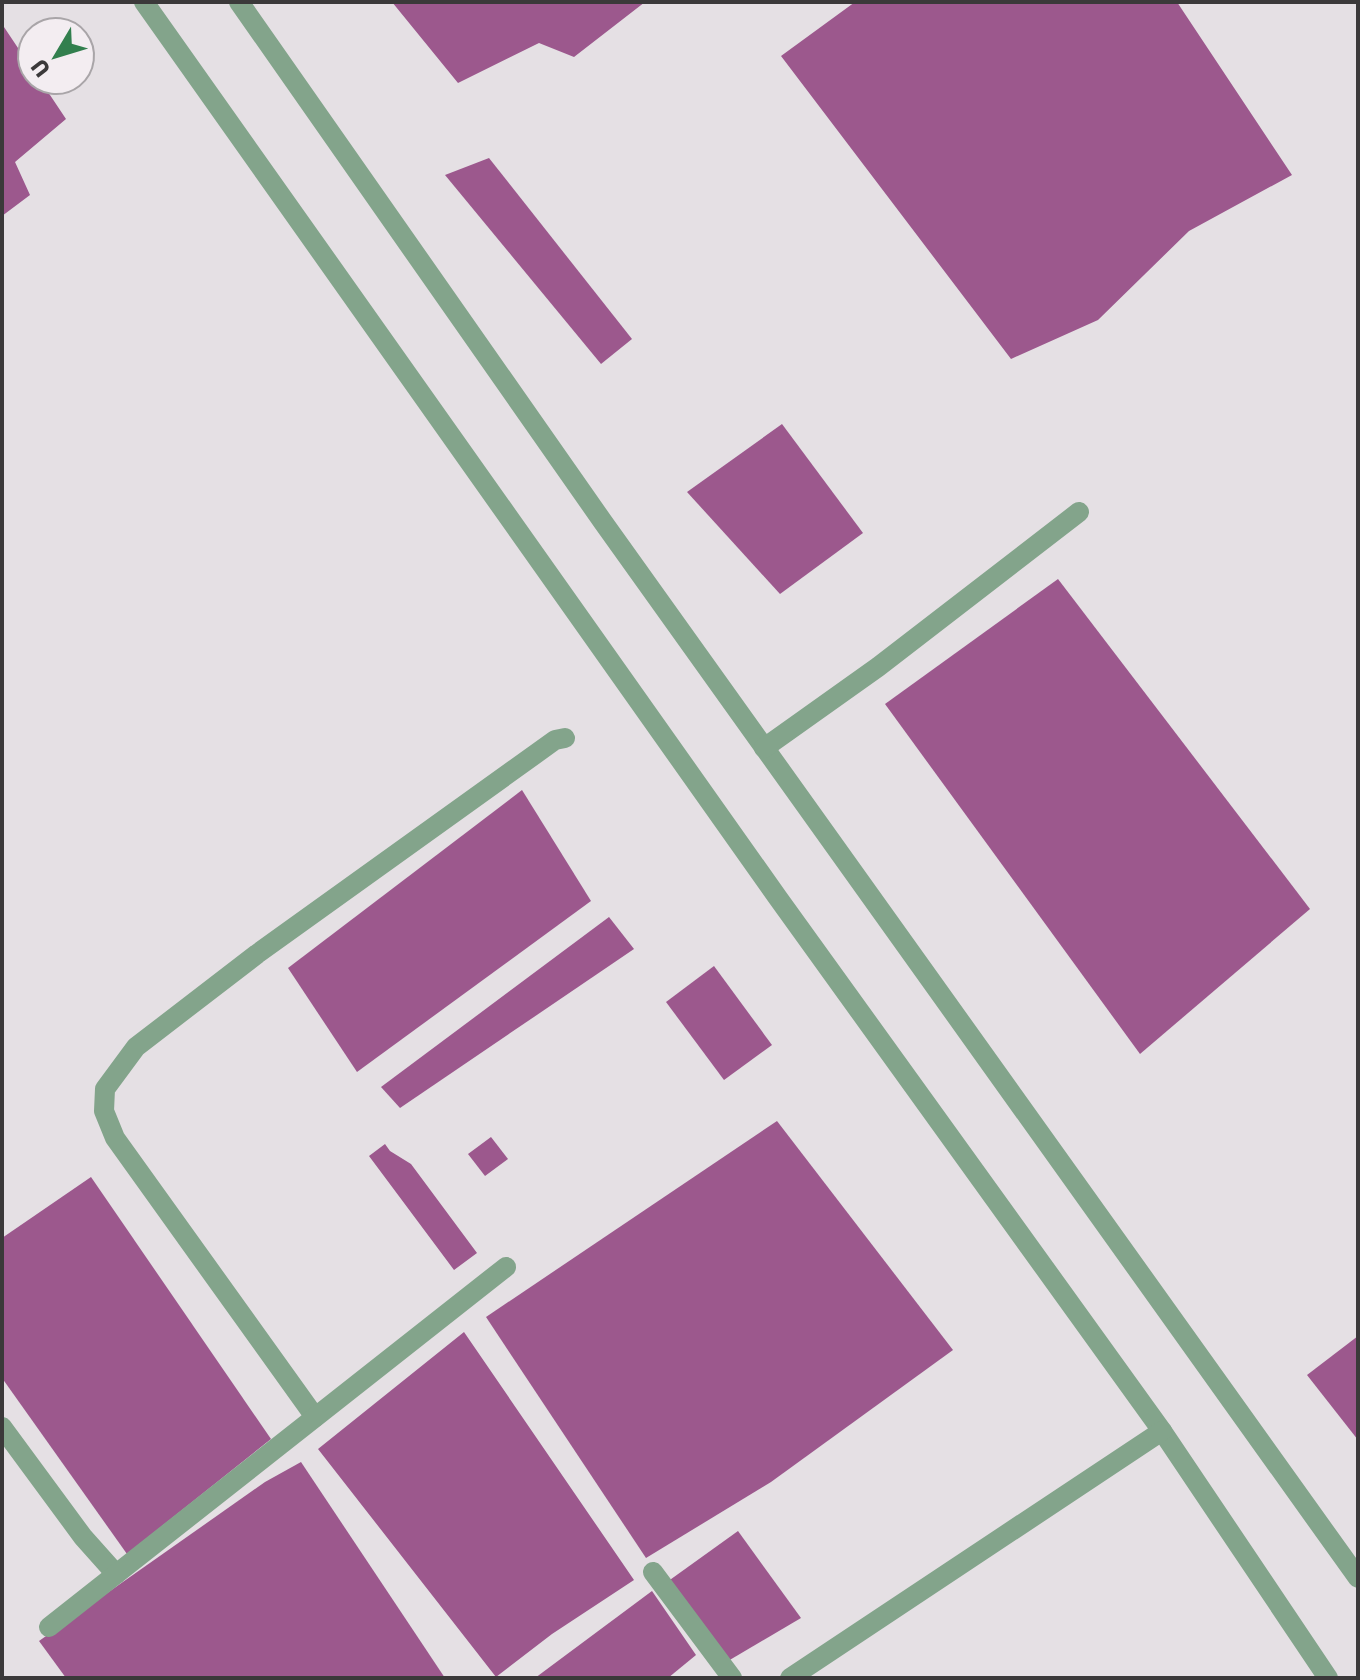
<svg xmlns="http://www.w3.org/2000/svg" width="1360" height="1680" font-family="Jost,sans-serif">
  <rect width="100%" height="100%" fill="#e5e0e4"/>
  <!-- building -->
  <g fill="#9c588d">
    <polygon points="392,2 645,2 574,57 539,43 458,83"/>
    <polygon points="855,2 1177,2 1292,175 1189,231 1098,320 1011,359 781,56"/>
    <polygon points="2,24 32,69 32,80 40,80 66,119 15,162 30,195 2,216"/>
    <polygon points="489,158 632,339 601,364 445,175"/>
    <polygon points="782,424 863,533 780,594 687,492"/>
    <polygon points="1058,579 1310,909 1140,1054 885,704"/>
    <polygon points="522,790 591,901 357,1072 288,968"/>
    <polygon points="609,917 634,949 400,1108 381,1087"/>
    <polygon points="714,966 772,1045 724,1080 666,1002"/>
    <polygon points="777,1121 953,1350 771,1482 646,1558 486,1317"/>
    <polygon points="491,1137 508,1159 485,1176 468,1154"/>
    <polygon points="385,1144 390,1151 411,1164 477,1253 454,1270 369,1156"/>
    <polygon points="91,1177 271,1439 127,1554 2,1378 2,1238"/>
    <polygon points="464,1332 634,1580 552,1634 496,1677 318,1449"/>
    <polygon points="1358,1336 1358,1440 1307,1375"/>
    <polygon points="301,1462 445,1678 66,1678 39,1641 265,1482"/>
    <polygon points="738,1531 801,1618 728,1661 667,1582"/>
    <polygon points="652,1591 696,1655 668,1678 535,1678"/>
  </g>
  <g fill="none" stroke-linecap="round" stroke-linejoin="round">
    <!-- minor -->
    <g stroke="#83a48b" stroke-width="20">
      <polyline points="144,2 778,898 1162,1431 1328,1678"/>
      <polyline points="239,2 603,522 1358,1578"/>
      <polyline points="764,748 878,667 1079,512"/>
      <polyline points="315,1417 115,1138 104,1111 105,1089 136,1047 257,954 555,740 565,738"/>
      <polyline points="2,1427 83,1537 116,1574"/>
      <polyline points="653,1572 732,1678"/>
      <polyline points="49,1627 506,1267"/>
      <polyline points="790,1678 1162,1431"/>
    </g>
  </g>
  <!-- border -->
  <rect width="1360" height="1680" fill="none" stroke="#3b393a" stroke-width="8"/>
  <!-- north arrow -->
  <g transform="translate(56 56) rotate(232)"><circle r="38" fill="#f3edf1" stroke="#a9a5a8" stroke-width="2"/>
  <path d="M0-6L14 30L0 20L-14 30Z" fill="#327f4e"/>
  <text y="-12" font-size="22" font-weight="bold" text-anchor="middle" fill="#3b393a">U</text>
  </g>
</svg>
